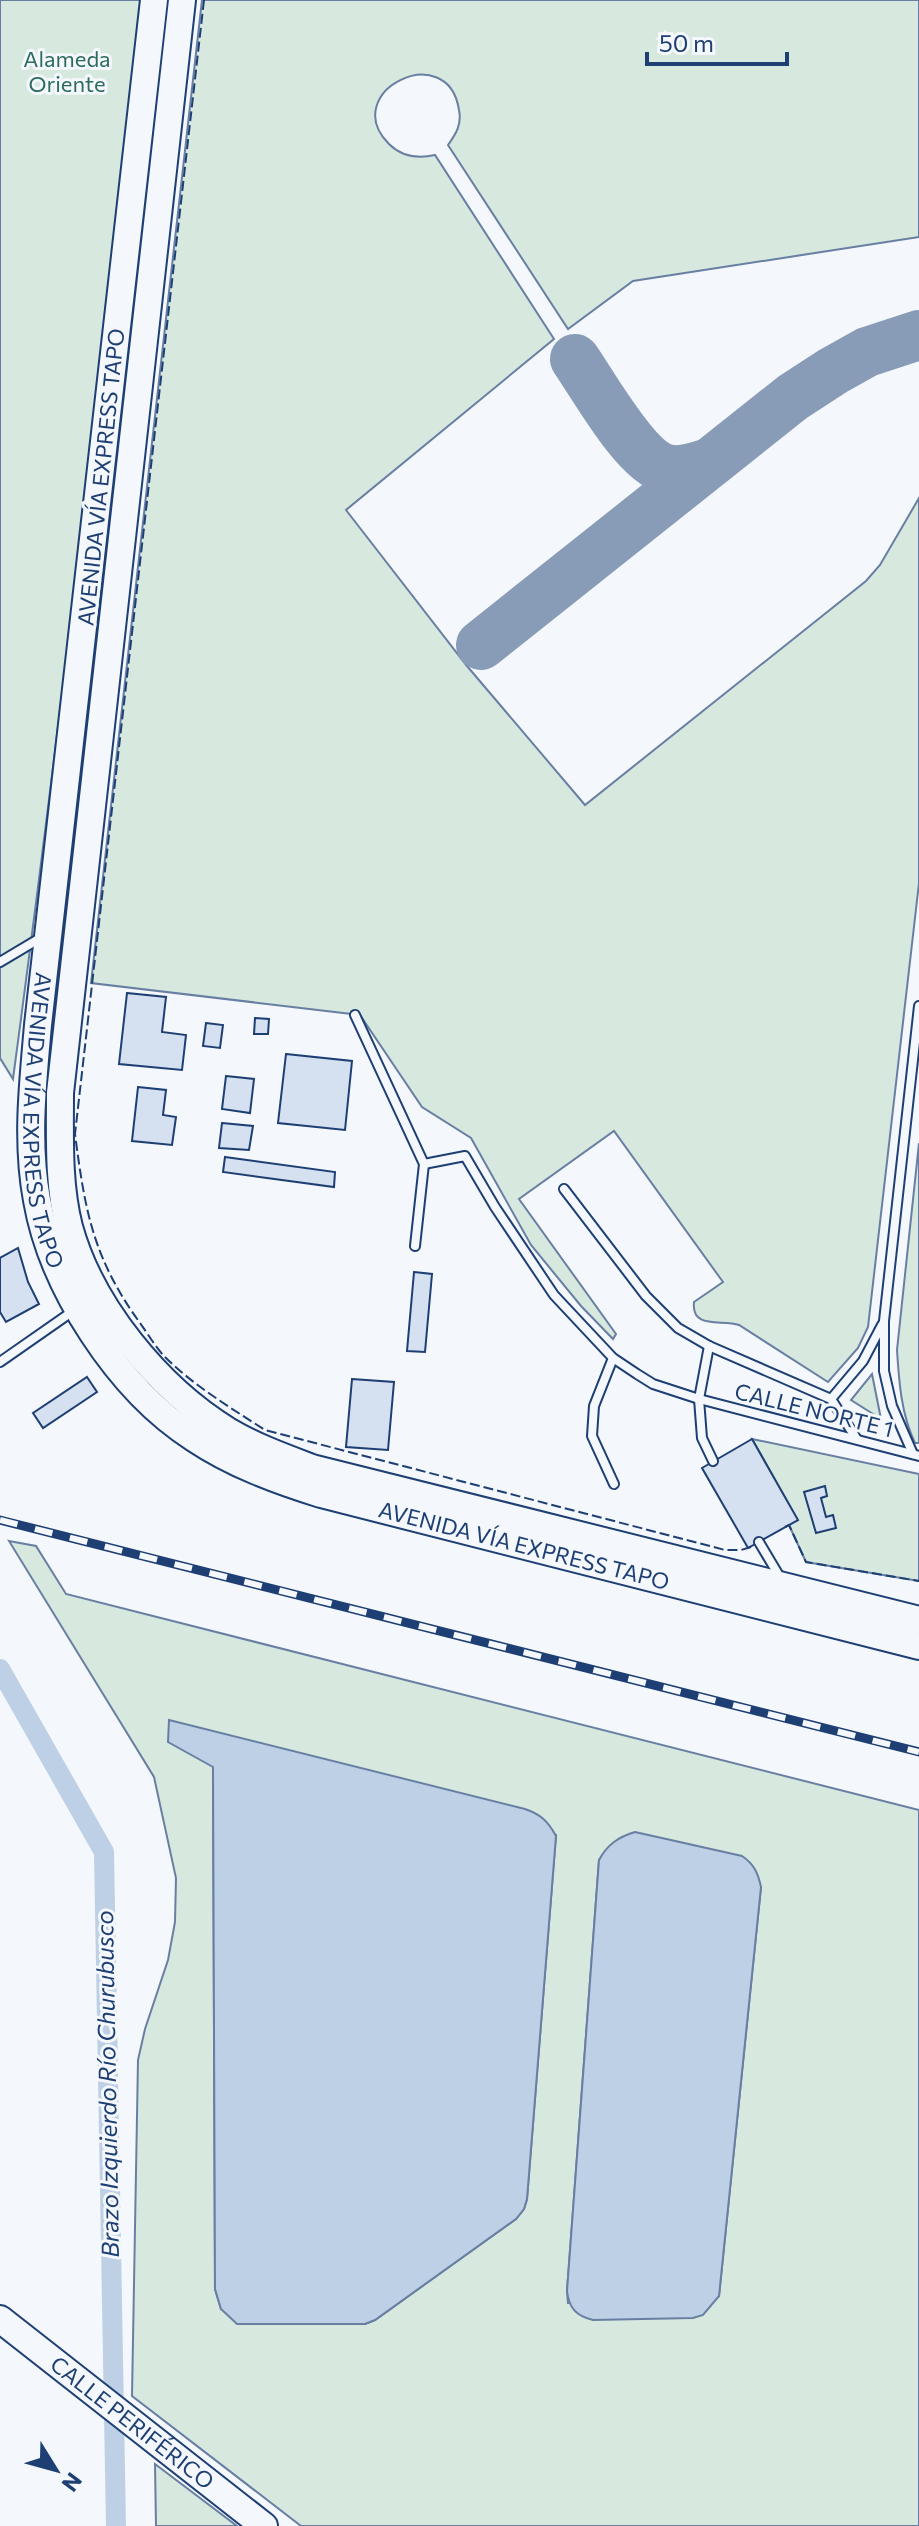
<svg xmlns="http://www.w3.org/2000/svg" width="919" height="2526" font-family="Commissioner,sans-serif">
  <rect width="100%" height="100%" fill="#f4f7fb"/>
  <!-- green -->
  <g fill="#d7e8df" stroke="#687fa3" stroke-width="2" fill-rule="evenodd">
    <path d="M 0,0 L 142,0 C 102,360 61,720 13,1079 L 0,1058 Z"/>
    <path d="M 202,0 L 919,0 L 919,237 L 633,281 L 568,329 L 448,145 C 456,134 462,124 459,110 C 448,37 337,92 389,144 C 402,157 417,159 435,155 L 554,339 L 346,510 L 467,666 L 585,805 L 866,581 L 880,565 L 919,498 L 919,883 L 868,1327 L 858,1348 L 828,1382 L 739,1325 C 722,1319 691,1330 694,1302 L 723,1282 L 614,1131 L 519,1199 L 616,1334 L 613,1339 L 581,1306 L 531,1245 L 471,1138 L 422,1107 L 360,1015 L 91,983 Z"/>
    <path d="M 919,1143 L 919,1443 L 915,1443 C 901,1414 899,1381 897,1350 Z"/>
    <polygon points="872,1374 881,1419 851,1400"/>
    <polygon points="752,1439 919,1474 919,1581 806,1562 789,1525 797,1519"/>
    <path d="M 9,1541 L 36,1546 L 66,1594 L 919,1810 L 919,2526 L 301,2526 L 132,2396 L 138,2060 L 145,2029 L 168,1960 L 175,1922 L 176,1878 L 154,1777 ZM 213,1766 L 556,1835 L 527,2199 L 524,2209 L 516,2219 L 375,2320 L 365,2324 L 221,2309 L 215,2289 ZM 599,1860 L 761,1887 L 719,2296 L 568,2303 L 567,2291 Z"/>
    <polygon points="155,2464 237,2526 156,2526"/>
  </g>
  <!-- water -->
  <g fill="#bed0e5" stroke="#687fa3" stroke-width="2">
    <path d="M 169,1720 L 525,1809 C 540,1814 548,1821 556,1836 L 527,2199 L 524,2209 L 516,2219 L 375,2320 L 365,2324 L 237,2324 L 221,2309 L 215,2289 L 213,1767 L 168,1742 Z"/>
    <path d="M 635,1832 L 742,1856 C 754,1864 758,1873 761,1887 L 719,2296 L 703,2315 L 693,2318 L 593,2320 C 576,2316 569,2308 567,2291 L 599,1860 C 607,1845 618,1837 635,1832 Z"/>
  </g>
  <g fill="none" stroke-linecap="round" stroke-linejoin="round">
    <!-- canal -->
    <polyline stroke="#bed0e5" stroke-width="20" points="0,1669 104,1852 116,2526"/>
    <!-- taxiway -->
    <g stroke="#889bb7" stroke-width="50">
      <path d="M 575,359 C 594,386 635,461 666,469 C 681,473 695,467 709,463"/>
      <polyline points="481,645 793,397 833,371 867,352 919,335"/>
    </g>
  </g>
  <!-- building -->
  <g fill="#d5e0f0" stroke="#1d3f73" stroke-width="2">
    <polygon points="127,993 166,997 162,1032 186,1035 182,1070 119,1064"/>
    <polygon points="255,1018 269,1019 268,1034 254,1034"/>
    <polygon points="206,1023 223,1025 220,1048 203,1046"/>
    <polygon points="286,1054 352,1061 345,1130 278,1123"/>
    <polygon points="226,1076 254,1079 250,1113 222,1109"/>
    <polygon points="138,1087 166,1090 163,1115 176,1117 172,1145 132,1141"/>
    <polygon points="222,1123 253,1126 249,1150 219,1148"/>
    <polygon points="225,1157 335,1172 334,1187 223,1172"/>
    <polygon points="18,1248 28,1282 39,1304 6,1322 0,1312 0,1258"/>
    <polygon points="414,1272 432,1274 425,1352 407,1351"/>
    <polygon points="87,1377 97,1392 43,1428 33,1413"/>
    <polygon points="352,1379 394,1382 388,1450 346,1447"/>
    <polygon points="752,1439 798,1520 748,1548 702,1468"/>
    <polygon points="825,1486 827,1496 821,1498 826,1517 833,1515 836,1528 816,1533 804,1492"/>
  </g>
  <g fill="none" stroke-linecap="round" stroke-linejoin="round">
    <!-- service casing -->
    <g stroke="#1d3f73" stroke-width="12">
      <g id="service">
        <polyline points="0,962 42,937"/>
        <polyline points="355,1015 424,1164 415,1246"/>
        <polyline points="424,1164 465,1156 495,1207 554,1295 613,1358 637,1374 653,1384 699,1399 919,1456"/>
        <polyline points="564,1189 646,1296 678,1328 709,1346 831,1399 856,1438"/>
        <polyline points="709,1346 699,1399 702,1438 713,1461"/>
        <polyline points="613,1358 594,1406 592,1436 614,1484"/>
        <polyline points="0,1362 76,1309"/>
        <polyline points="831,1399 863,1361 882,1325"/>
        <polyline points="913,1454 892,1406 884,1371 884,1321 919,1006"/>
        <polyline points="759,1542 781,1579"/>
      </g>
    </g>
    <!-- primary casing -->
    <g stroke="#1d3f73" stroke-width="30">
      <g id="primary">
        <path id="s1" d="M 154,0 L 38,1025 C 33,1083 26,1142 37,1200 C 52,1287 119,1390 194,1438 C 233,1464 276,1480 321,1494 L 919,1646"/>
        <path d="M 182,0 L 60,1093 C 60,1138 58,1184 69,1227 C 91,1307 158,1388 228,1431 C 255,1447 283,1457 312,1468 L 919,1620"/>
        <path id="s2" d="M 0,2319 L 264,2526"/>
      </g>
    </g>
    <!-- service -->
    <use href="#service" stroke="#f4f7fb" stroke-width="8"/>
    <!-- primary -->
    <use href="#primary" stroke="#f4f7fb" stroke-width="26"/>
    <!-- rail casing -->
    <g stroke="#1d3f73" stroke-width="9">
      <polyline id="rail" points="0,1520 919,1752"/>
    </g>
    <!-- rail -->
    <use href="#rail" stroke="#f4f7fb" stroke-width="6" stroke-dasharray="18" stroke-linecap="butt"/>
    <!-- fence -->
    <g stroke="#1d3f73" stroke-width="2" stroke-dasharray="10 4" stroke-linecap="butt">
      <path d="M 204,0 L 75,1134 C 85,1211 93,1258 140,1323 C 148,1334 156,1348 165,1357 C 194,1386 231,1408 265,1430 L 725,1550 L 741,1550 L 751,1547"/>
      <polyline points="785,1527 789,1525 806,1562 919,1581"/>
    </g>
  </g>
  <g text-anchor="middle" stroke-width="6" stroke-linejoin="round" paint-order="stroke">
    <!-- park labels -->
    <g font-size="22" fill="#2c6c60" stroke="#f4f7fb">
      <text x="67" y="67">Alameda<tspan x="67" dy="25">Oriente</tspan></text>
    </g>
    <!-- street labels -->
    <g font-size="22" fill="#1d3f73" stroke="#f4f7fb">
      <text transform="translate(101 477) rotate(-84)" y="8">AVENIDA VÍA EXPRESS TAPO</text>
      <text dy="8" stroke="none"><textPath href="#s1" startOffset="1128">AVENIDA VÍA EXPRESS TAPO</textPath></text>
      <text transform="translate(814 1410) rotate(14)" y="8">CALLE NORTE 1</text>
      <text dy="8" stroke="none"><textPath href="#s1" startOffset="1848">AVENIDA VÍA EXPRESS TAPO</textPath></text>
      <text dy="8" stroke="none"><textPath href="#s2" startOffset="168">CALLE PERIFÉRICO</textPath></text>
    </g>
    <!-- water labels -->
    <g font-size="24" font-style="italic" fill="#1d3f73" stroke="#f4f7fb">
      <text transform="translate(108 2084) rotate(-91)" y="8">Brazo Izquierdo Río Churubusco</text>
    </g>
  </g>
  <!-- north arrow -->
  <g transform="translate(56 2470) rotate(127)" stroke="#f4f7fb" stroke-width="6" paint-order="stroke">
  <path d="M0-6L14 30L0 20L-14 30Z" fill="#1d3f73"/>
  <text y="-12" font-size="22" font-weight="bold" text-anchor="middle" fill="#1d3f73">N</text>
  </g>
  <!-- scale -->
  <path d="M647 52v12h140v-12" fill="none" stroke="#1d3f73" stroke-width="4"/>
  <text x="659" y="52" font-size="24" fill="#1d3f73" stroke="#f4f7fb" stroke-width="6" paint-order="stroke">50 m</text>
</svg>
